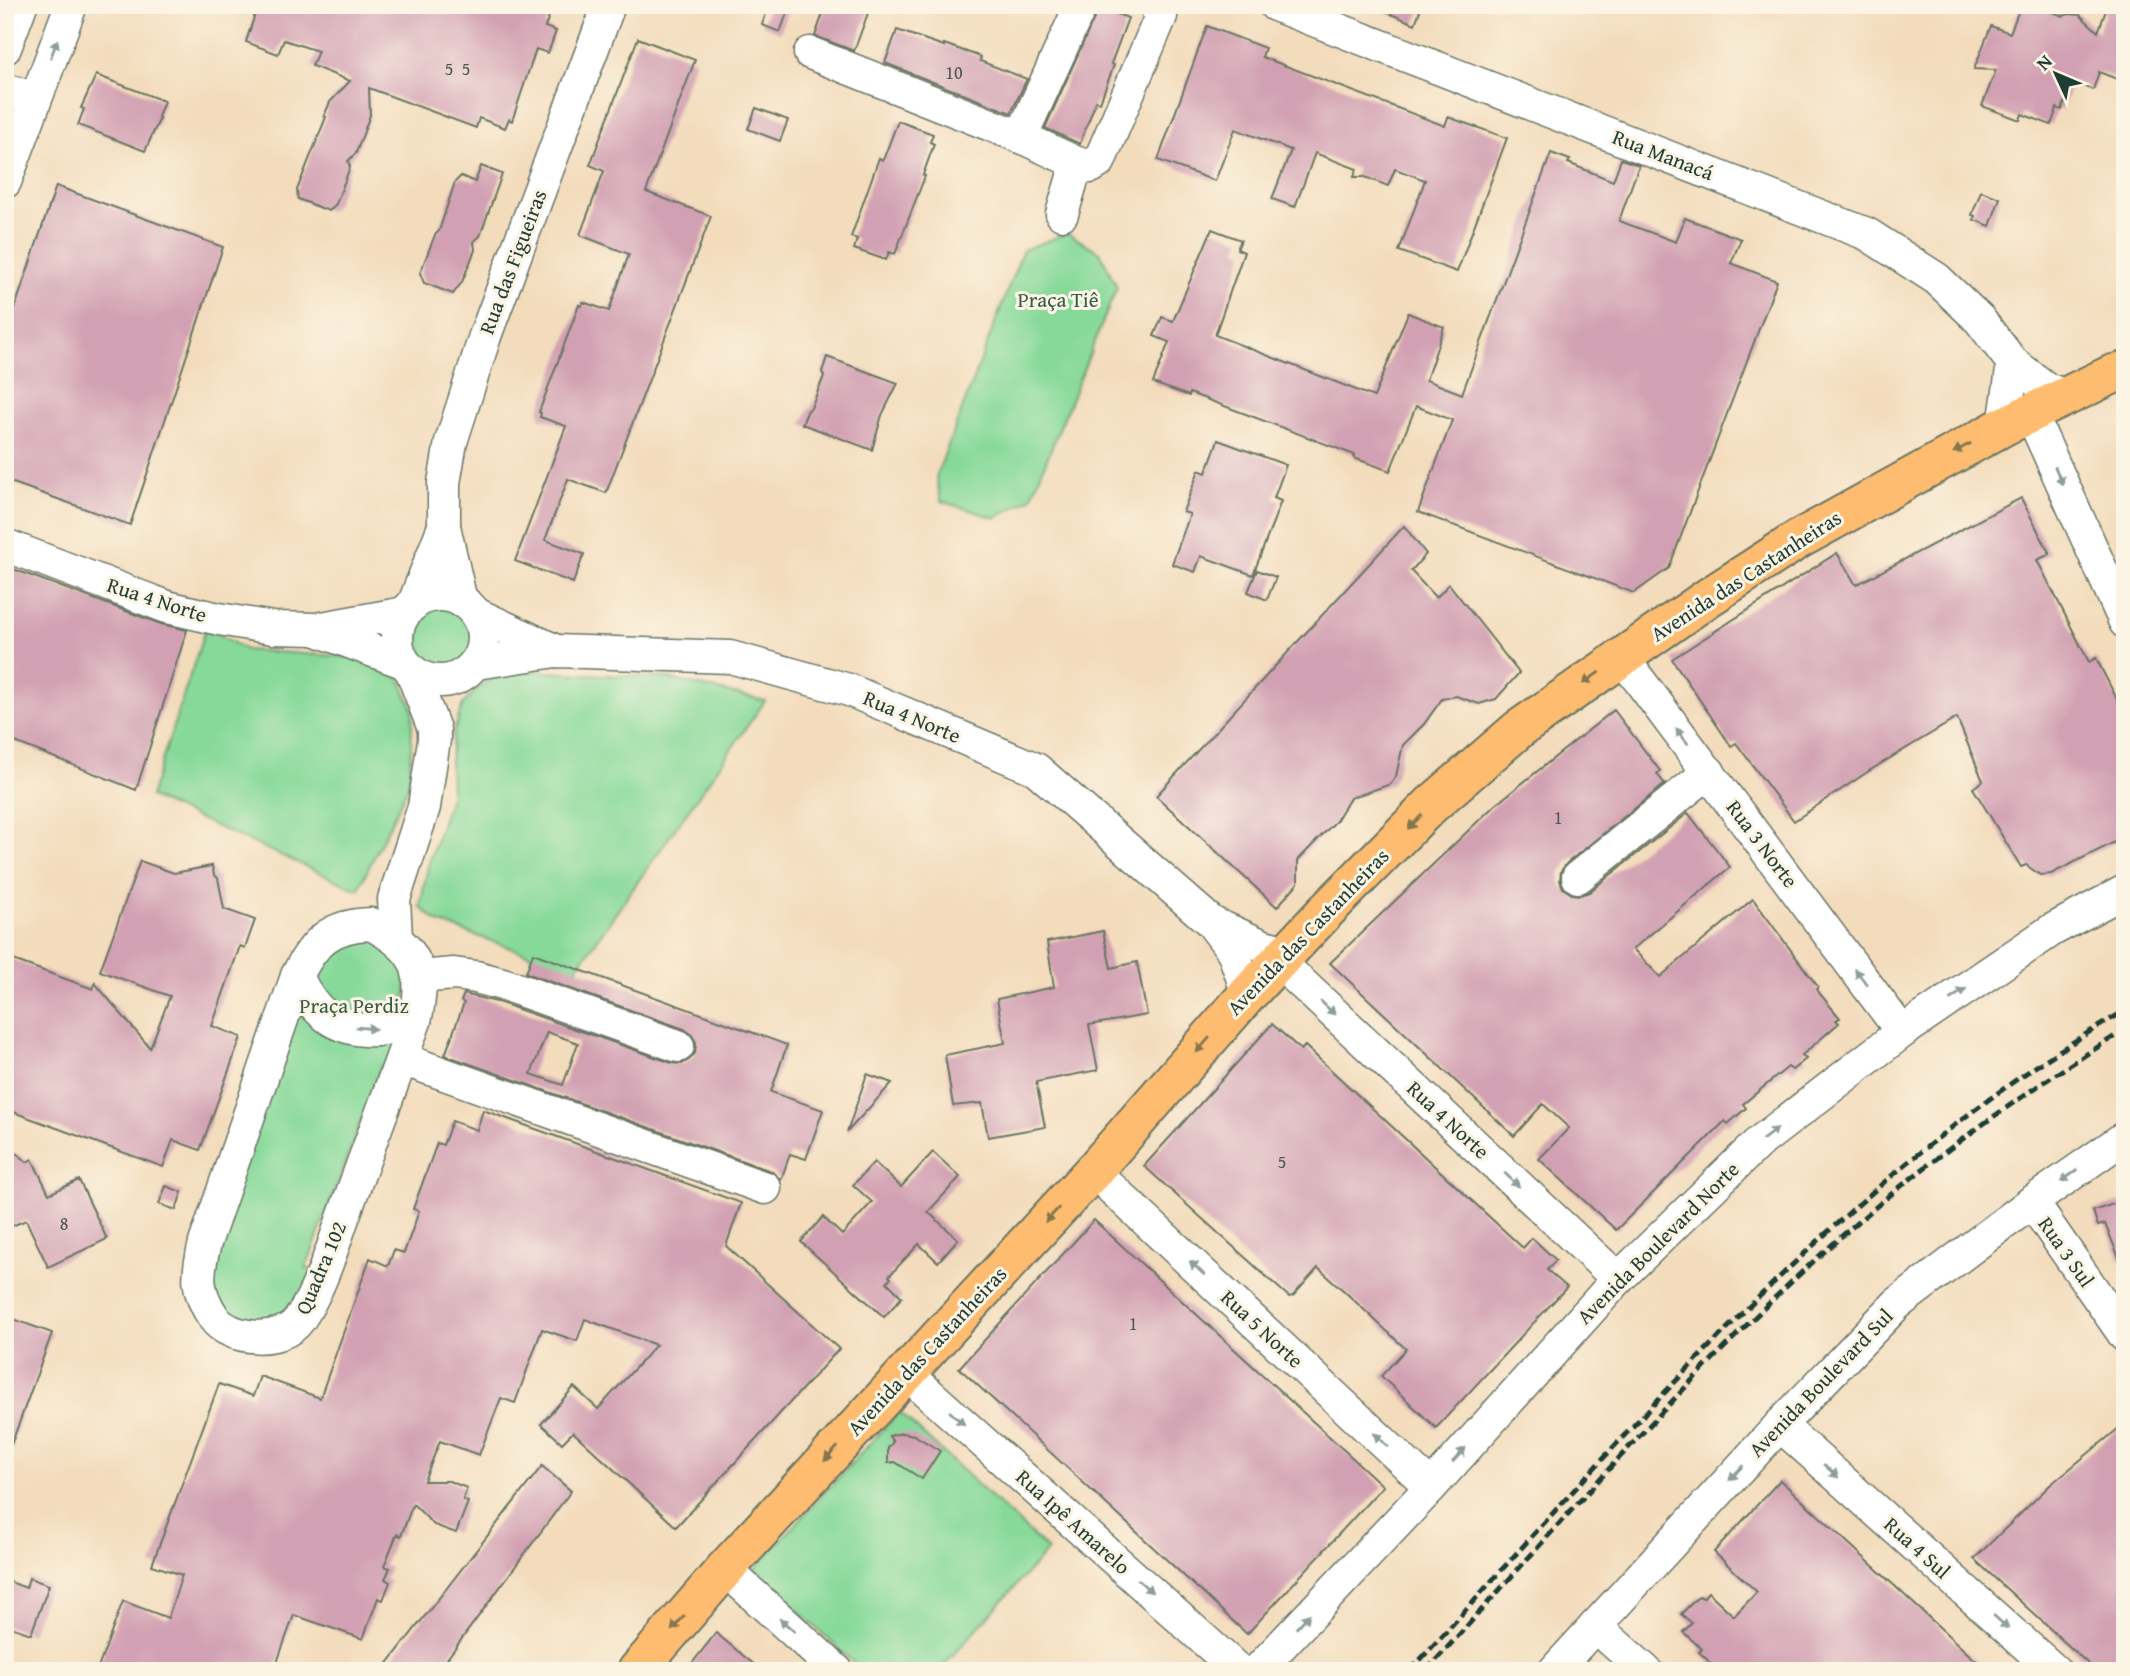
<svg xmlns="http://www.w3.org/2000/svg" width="2130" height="1676" font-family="'Gentium Book Plus',serif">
  <rect width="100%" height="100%" fill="#fcf5e5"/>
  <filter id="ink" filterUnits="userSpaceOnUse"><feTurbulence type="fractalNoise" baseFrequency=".0143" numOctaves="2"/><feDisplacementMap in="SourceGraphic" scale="14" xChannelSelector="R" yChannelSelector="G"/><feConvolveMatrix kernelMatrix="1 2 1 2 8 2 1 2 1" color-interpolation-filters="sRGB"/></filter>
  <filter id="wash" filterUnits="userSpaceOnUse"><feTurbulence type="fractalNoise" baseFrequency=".00686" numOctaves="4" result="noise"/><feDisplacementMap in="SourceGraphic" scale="28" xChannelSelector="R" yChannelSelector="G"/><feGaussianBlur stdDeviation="1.57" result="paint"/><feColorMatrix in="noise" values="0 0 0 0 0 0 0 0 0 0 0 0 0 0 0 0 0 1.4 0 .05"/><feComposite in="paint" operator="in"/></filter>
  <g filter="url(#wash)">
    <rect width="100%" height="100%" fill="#f3dcbc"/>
    <!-- green -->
    <g fill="#87d99a" stroke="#538b67" stroke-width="2">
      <polygon points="1067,233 1100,252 1117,287 1031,498 995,518 941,501 936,477 1023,250"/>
      <path d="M 440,595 C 455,598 459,603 470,614 C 473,618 478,622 481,626 C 497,655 452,693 424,679 C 418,676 411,665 406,660 C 382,633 411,600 440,595 Z"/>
      <polygon points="206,627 246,650 365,658 400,679 413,709 409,785 358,890 150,797"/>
      <polygon points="507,670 666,678 765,701 575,971 438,922 420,907 428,866 451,794 450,761 454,731 463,704 480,686"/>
      <polygon points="338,929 411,953 396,1071 381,1066 306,1268 322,1274 298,1323 218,1323 199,1267 279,1029"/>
      <polygon points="899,1412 1048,1550 939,1671 862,1671 754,1569"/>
    </g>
    <g id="blocks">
      <!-- building -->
      <g fill="#d1a0b2" fill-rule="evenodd">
        <polygon points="258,5 553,5 545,27 556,31 548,53 536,49 512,121 509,119 505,128 479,118 476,128 369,88 370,115 356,153 348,161 350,167 336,204 329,211 298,199 297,190 326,117 324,116 330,102 350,81 312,66 318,51 284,40 278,54 246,42"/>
        <polygon points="769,5 790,5 780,32 762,25"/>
        <polygon points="826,5 871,5 854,51 815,36"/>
        <polygon points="1369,5 1422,5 1415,24"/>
        <polygon points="2021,5 2035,5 2063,16 2070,14 2080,15 2098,32 2108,5 2125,5 2125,82 2099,72 2093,90 2072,82 2062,110 2057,108 2051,125 2022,114 2020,120 1982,106 1996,70 1974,69 1991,26 2010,33"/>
        <polygon points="1099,7 1128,18 1111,64 1114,65 1100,102 1096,101 1080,144 1045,128"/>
        <polygon points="1207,26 1265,48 1262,57 1445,126 1448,117 1507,138 1457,272 1399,251 1425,180 1395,169 1388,186 1365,177 1354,177 1357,169 1315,153 1295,207 1272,199 1291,150 1235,129 1215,181 1158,160"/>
        <polygon points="897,30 944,46 944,44 981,57 980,61 1027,79 1011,113 885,63"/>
        <polygon points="638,38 695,60 646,192 711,216 606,493 568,479 545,540 584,554 573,583 515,561 566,426 540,417 541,413 539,412 579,305 581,306 583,302 609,311 629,254 580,235 604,171 590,165"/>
        <polygon points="96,75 164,101 158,117 160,118 145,151 78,125 84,109 81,108"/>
        <polygon points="756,108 788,120 780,141 748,129"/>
        <polygon points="898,121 933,134 930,142 934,144 923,175 925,176 895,254 889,252 886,260 854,249 857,239 851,237 879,158 883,160"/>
        <polygon points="1551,153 1570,160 1568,163 1613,181 1621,159 1639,165 1619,221 1676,242 1685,218 1741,239 1731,263 1777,281 1669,568 1634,593 1418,512 1452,420 1416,406 1390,471 1354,458 1355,455 1190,393 1189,396 1153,383 1169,342 1154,336 1162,317 1173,321 1212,229 1241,240 1237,249 1244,252 1215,335 1374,397 1408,313 1444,327 1426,380 1462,394"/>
        <polygon points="481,166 502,174 480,236 474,241 475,250 462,282 453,294 424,283 420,273 435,235 439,231 455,182 461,176 475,182"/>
        <polygon points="56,186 223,247 130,525 5,480 5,337"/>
        <polygon points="1981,191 2000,198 1990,226 1974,220 1975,216 1972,215"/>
        <polygon points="827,357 898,383 882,415 872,450 802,424 808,410 811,408 824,376 822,372"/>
        <polygon points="1218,440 1286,465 1274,498 1281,501 1253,575 1201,556 1195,572 1172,564 1190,514 1183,512 1199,470 1206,473"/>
        <polygon points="2021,498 2050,554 2037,560 2089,662 2096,658 2125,715 2125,837 2051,874 2040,875 2026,865 2021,867 1973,788 1983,781 1957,718 1872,769 1794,821 1736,743 1731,746 1672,659 1837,553 1856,585"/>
        <polygon points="1404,526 1426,554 1411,571 1436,598 1449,584 1519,673 1496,699 1479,704 1456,696 1442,699 1424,724 1403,745 1396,776 1391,784 1350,798 1336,821 1298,860 1298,883 1277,907 1156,796"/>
        <polygon points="5,566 161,624 187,630 136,790 5,738"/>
        <polygon points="1257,570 1276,577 1267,600 1248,592"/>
        <polygon points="1614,710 1660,771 1657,774 1665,784 1567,863 1561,871 1560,880 1563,888 1572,894 1580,895 1589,892 1688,813 1730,867 1633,949 1660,977 1753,899 1818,987 1816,989 1840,1018 1836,1020 1839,1023 1802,1055 1806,1059 1792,1070 1788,1067 1743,1104 1746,1108 1728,1124 1725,1121 1616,1230 1539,1159 1569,1128 1543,1104 1514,1136 1330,963 1495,805"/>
        <polygon points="140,861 174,873 212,866 214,875 218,878 224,909 255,920 245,948 240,946 212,1026 241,1037 200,1150 173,1140 163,1167 5,1109 5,957 93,989 95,983 150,1048 170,996 100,971"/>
        <polygon points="1103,931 1111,968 1137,962 1147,1015 1089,1025 1098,1070 1036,1082 1045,1127 988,1137 982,1103 953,1106 945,1055 1005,1043 997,999 1054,987 1047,942"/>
        <path d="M 533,953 L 787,1045 L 771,1092 L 823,1110 L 806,1159 L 790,1154 L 781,1180 L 771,1171 L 445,1055 L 464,1003 L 461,1001 L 464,994 L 501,1003 L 672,1063 L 682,1064 L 690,1059 L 695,1053 L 696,1042 L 691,1034 L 684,1029 L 526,973 ZM 547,1032 L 578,1043 L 563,1085 L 531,1074 Z"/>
        <polygon points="1272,1024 1301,1050 1305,1046 1523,1248 1532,1238 1556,1260 1547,1270 1567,1287 1436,1428 1381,1376 1406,1349 1344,1291 1318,1268 1293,1296 1289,1297 1144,1166"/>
        <polygon points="867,1074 892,1083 847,1132"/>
        <polygon points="483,1110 741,1203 726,1246 839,1349 676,1527 573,1432 562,1443 541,1424 574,1387 598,1409 656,1345 585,1319 577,1341 542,1329 515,1403 501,1398 479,1455 440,1441 424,1481 449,1481 467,1488 463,1500 468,1502 456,1533 434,1525 413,1504 401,1536 397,1534 384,1566 390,1568 385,1579 390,1582 383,1600 378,1598 363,1639 294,1615 274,1671 97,1671 123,1601 168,1618 182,1575 152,1565 219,1384 253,1396 260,1376 320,1398 370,1258 388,1266 394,1250 404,1253 419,1211 413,1209 437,1143 443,1145 452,1121 477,1130"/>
        <polygon points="933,1152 960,1177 928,1212 958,1239 938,1262 919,1244 889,1276 891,1278 887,1282 902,1297 884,1317 801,1242 823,1217 842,1235 872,1202 853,1185 874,1162 901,1187"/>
        <polygon points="5,1153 18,1154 27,1162 32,1159 49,1194 79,1180 107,1239 48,1267 26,1220 5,1229"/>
        <polygon points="166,1186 182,1192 176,1210 159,1204"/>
        <polygon points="2125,1200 2125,1267 2123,1267 2105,1224 2098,1226 2093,1211"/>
        <polygon points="1094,1220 1383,1486 1247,1634 959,1368"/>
        <polygon points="5,1316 52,1333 7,1456 5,1455"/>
        <polygon points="2125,1423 2125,1671 2096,1671 1974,1559 2050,1485"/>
        <polygon points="902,1433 914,1435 940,1451 922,1479 895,1462 888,1463 888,1448 893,1442 889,1436"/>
        <polygon points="542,1466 571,1491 438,1671 382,1671"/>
        <polygon points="1780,1480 1924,1613 1987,1671 1719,1671 1699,1652 1702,1649 1683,1632 1692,1623 1681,1614 1699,1596 1703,1598 1708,1592 1734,1616 1757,1592 1714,1552"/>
        <polygon points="29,1578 49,1585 31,1634 5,1625 5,1580 26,1588"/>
        <polygon points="716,1633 728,1643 762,1671 686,1671"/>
      </g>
    </g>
  </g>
  <g filter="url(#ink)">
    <use href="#blocks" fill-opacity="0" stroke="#697564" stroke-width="2"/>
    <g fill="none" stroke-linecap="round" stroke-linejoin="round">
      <!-- minor casing -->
      <g stroke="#697564" stroke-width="35">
        <g id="minor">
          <polyline points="1275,5 1867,234 1937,279 1979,319 2013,363 2047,389 2067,396"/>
          <polyline points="5,48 21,5"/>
          <polyline points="810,53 1021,137 1077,163 1062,214"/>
          <polyline points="5,90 20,94 34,102"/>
          <polyline points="1021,137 1081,5"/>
          <polyline points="1077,163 1091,167 1099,162 1161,16 1155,5"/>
          <polyline points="5,182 71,5"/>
          <polyline points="2031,414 2125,622"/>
          <polyline points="2004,426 2013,363"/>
          <polyline points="5,545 167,607 219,619 273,628 316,629 405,613"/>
          <circle cx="440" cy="638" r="43"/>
          <polyline points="461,601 444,526 444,483 451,442 485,336 609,5"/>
          <polyline points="414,603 444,526"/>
          <polyline points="476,614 556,651"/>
          <polyline points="317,630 403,662"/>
          <polyline points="1622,657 1902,1032"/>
          <polyline points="476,663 556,651 730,657 849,690 1036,769 1211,922 1233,951 1248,994"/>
          <polyline points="1578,877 1709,772"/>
          <path d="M 371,924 C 417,948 427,970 415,1021 C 393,1084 369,1145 347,1207 C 333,1244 322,1287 299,1320 C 282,1344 230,1341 214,1318 C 195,1290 197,1274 205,1243 L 297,976 C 314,941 331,925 371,924 Z"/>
          <polyline points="1215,924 1264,946 1287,952"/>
          <polyline points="396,938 394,899 424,807 434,740 434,729 412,672"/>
          <polyline points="1278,961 1618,1279"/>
          <path d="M 297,976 C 313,1012 336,1032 377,1030 C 389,1029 403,1024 415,1021"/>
          <polyline points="419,977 454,974 476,977 506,985 678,1046"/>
          <polyline points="402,1059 765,1188"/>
          <polyline points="1093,1171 1431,1487"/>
          <polyline points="2032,1202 2125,1336"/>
          <polyline points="906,1373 1239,1671"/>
          <polyline points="1780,1425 2055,1671"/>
          <polyline points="725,1569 837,1671"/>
          <polyline points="1595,1626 1646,1671"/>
          <polyline points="1257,1671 1431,1487 1618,1279 1757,1144 1902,1032 2052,930 2125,891"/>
          <polyline points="1554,1671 1780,1425 1897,1304 2032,1202 2125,1137"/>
        </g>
      </g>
      <!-- major casing -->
      <g stroke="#697564" stroke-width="42">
        <polyline id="major" points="637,1671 725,1569 1093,1171 1248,994 1326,911 1431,805 1519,729 1709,597 1799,539 2004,426 2113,374 2125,371"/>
      </g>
      <!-- minor -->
      <use href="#minor" stroke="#fff" stroke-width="32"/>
      <!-- major -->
      <use href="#major" stroke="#febc70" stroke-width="38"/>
      <!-- rail -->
      <g stroke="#1f3d34" stroke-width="5" stroke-dasharray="10 5" stroke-linecap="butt">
        <path d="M 1410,1671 C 1625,1436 1845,1170 2125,1011"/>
        <path d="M 1426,1671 C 1559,1526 1688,1373 1835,1242 C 1925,1162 2023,1093 2125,1030"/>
      </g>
    </g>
    <!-- one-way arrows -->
    <defs><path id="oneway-solid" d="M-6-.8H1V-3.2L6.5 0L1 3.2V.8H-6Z" transform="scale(1.75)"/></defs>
    <g fill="#8f9e9a">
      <use href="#oneway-solid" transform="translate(54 49) rotate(-69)"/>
      <use href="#oneway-solid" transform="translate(2059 476) rotate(66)"/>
      <use href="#oneway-solid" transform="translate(1682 736) rotate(-127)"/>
      <use href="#oneway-solid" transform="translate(1861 977) rotate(-127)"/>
      <use href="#oneway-solid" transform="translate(1958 994) rotate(-34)"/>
      <use href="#oneway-solid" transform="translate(1328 1008) rotate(43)"/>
      <use href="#oneway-solid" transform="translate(366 1028) rotate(5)"/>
      <use href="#oneway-solid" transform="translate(1770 1134) rotate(-38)"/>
      <use href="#oneway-solid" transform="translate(2069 1176) rotate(145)"/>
      <use href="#oneway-solid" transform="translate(1512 1180) rotate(43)"/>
      <use href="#oneway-solid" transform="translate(1197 1268) rotate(-137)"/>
      <use href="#oneway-solid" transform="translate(957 1418) rotate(42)"/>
      <use href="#oneway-solid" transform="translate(1381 1440) rotate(-137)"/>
      <use href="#oneway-solid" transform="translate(1459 1455) rotate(-48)"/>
      <use href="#oneway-solid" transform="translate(1831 1471) rotate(42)"/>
      <use href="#oneway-solid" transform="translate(1736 1473) rotate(133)"/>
      <use href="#oneway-solid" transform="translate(1145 1586) rotate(42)"/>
      <use href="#oneway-solid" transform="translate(1303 1621) rotate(-47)"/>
      <use href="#oneway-solid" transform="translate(2001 1622) rotate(42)"/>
      <use href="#oneway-solid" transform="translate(787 1625) rotate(-138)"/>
    </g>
    <g fill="#83764f">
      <use href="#oneway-solid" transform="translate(1962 448) rotate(152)"/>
      <use href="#oneway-solid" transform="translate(1591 678) rotate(145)"/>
      <use href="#oneway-solid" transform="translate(1415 822) rotate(135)"/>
      <use href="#oneway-solid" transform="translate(1203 1045) rotate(131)"/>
      <use href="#oneway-solid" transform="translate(1052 1215) rotate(133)"/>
      <use href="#oneway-solid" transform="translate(831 1454) rotate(133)"/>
      <use href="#oneway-solid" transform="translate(678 1623) rotate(131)"/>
    </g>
  </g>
  <g text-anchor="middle" stroke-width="6" stroke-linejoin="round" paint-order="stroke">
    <!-- number labels -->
    <g font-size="18" fill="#4c5654">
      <text x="449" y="75">5</text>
      <text x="466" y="75">5</text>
      <text x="954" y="79">10</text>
      <text x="1558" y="824">1</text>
      <text x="1282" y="1168">5</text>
      <text x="64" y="1230">8</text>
      <text x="1133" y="1330">1</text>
    </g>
    <!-- street labels -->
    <g font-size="21" fill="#1f3d34" stroke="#fcf5e5">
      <text transform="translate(1663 155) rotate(21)" y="7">Rua Manacá</text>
      <text transform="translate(513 262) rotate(-69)" y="7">Rua das Figueiras</text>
      <text transform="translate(1746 576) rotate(-33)" y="7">Avenida das Castanheiras</text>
      <text transform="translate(157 600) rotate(18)" y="7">Rua 4 Norte</text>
      <text transform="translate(912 717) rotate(23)" y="7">Rua 4 Norte</text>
      <text transform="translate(1762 844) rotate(53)" y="7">Rua 3 Norte</text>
      <text transform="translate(1308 932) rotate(-46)" y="7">Avenida das Castanheiras</text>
      <text transform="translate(1448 1120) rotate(43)" y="7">Rua 4 Norte</text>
      <text transform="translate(1658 1243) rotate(-45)" y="7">Avenida Boulevard Norte</text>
      <text transform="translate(2066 1252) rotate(55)" y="7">Rua 3 Sul</text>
      <text transform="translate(321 1268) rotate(-67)" y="7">Quadra 102</text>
      <text transform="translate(1262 1329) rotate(43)" y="7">Rua 5 Norte</text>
      <text transform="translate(927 1351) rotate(-47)" y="7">Avenida das Castanheiras</text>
      <text transform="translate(1821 1383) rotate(-46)" y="7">Avenida Boulevard Sul</text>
      <text transform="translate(1073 1522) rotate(42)" y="7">Rua Ipê Amarelo</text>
      <text transform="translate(1917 1548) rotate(42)" y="7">Rua 4 Sul</text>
    </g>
    <!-- park labels -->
    <g font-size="21" fill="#345c48" stroke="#fcf5e5">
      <text x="1058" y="307">Praça Tiê</text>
      <text x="354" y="1013">Praça Perdiz</text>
    </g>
  </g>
  <!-- margin -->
  <rect width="2130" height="1676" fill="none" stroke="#fcf5e5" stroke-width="28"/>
  <!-- north arrow -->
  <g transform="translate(2056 74) rotate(314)" stroke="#fcf5e5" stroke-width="5" paint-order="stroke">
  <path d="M0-5L12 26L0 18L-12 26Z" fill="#1f3d34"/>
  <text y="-10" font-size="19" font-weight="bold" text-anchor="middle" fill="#1f3d34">N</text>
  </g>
</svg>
